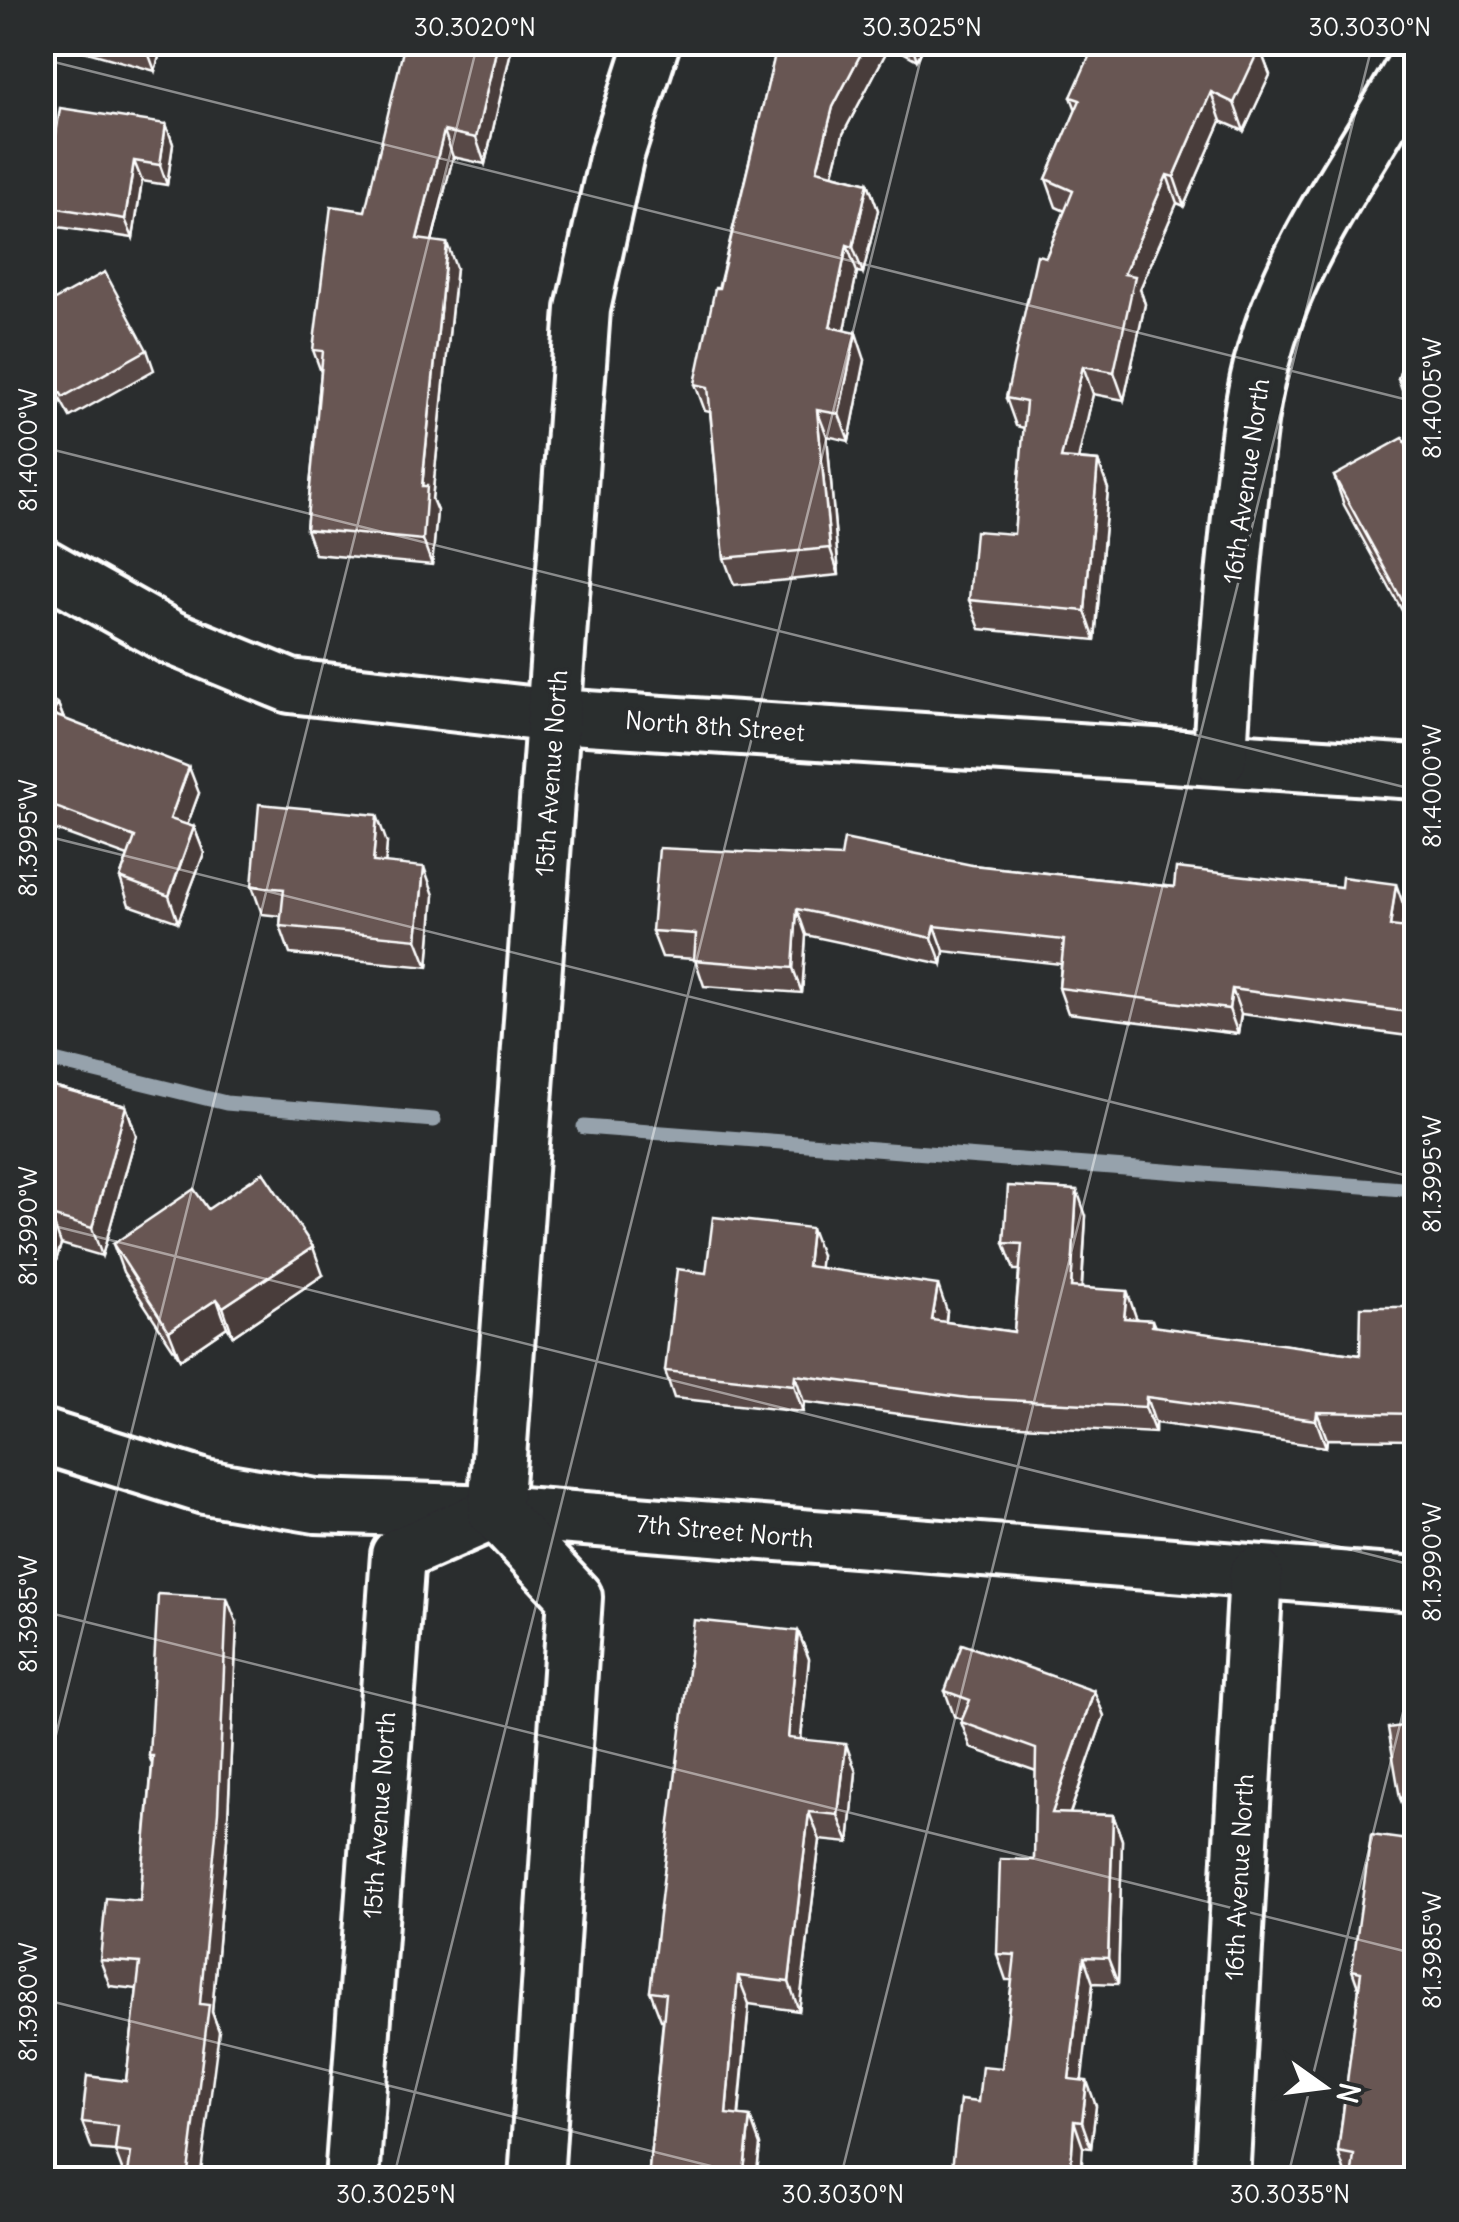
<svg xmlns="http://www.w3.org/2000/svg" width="1459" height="2222" font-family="Delius,sans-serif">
  <rect width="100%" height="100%" fill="#2a2d2e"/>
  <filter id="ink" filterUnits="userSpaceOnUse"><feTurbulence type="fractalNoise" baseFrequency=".01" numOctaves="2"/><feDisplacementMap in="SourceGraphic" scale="20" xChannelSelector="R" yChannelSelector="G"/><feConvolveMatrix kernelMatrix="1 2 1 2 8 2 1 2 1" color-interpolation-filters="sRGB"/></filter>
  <g filter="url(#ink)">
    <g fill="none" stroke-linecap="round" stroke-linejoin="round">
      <!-- stream -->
      <g stroke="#96a2ac" stroke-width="15">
        <polyline points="42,1058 226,1103 434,1120"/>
        <polyline points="584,1127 1416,1190"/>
      </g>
      <!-- street casing -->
      <g stroke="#fff" stroke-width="60">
        <g id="street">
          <polyline points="42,565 170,637 290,686 556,716 1416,772"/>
          <path d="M 1220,758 C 1224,674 1231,591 1240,508 C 1246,455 1250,401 1265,350 C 1294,245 1364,156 1416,62"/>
          <polyline points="42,1436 205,1487 316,1506 495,1512 1416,1584"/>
          <polyline points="352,2180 398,1555 484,1517"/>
          <polyline points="536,2180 575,1597 495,1512 583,309 617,154 653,42"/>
          <polyline points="1222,2180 1256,1574"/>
        </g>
      </g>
      <!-- street -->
      <use href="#street" stroke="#2a2d2e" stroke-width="52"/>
    </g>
    <!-- wall -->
    <g fill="#594a47" stroke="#fff" stroke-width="2.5">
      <polygon points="77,42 163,42 155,71 80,50"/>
      <polygon points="513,42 485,164 453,157 432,241 456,268 432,499 437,511 432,565 315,554 306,529 321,372 313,350 365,211"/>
      <polygon points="926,42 917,60 890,45 843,134 833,174 868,183 878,210 863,273 857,272 845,330 865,360 849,441 827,436 839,575 734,585 724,558 710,412 705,411 695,384 778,43"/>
      <polygon points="1100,53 1262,54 1270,75 1244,131 1221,121 1184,206 1177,203 1140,289 1145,304 1124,400 1093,394 1078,459 1098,461 1108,489 1095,640 980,629 969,600 1014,534 1024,428 1016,426 1006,398 1046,257 1065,211 1056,207 1046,179 1076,110 1071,97"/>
      <polygon points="166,124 173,144 167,185 142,181 133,238 52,226 45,206"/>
      <polygon points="42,307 147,350 154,370 70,417 42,366"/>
      <polygon points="1416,321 1416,402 1405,399 1398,379"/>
      <polygon points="1416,462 1416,636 1344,505 1334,476"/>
      <polygon points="42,694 58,704 64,719 199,793 187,825 194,827 204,853 178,922 129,905 120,878 128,856 42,825"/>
      <polygon points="387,843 385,863 434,895 428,967 290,954 280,926 281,916 262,914 252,886"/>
      <polygon points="972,865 1174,887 1405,909 1403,927 1416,929 1416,1037 1241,1014 1238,1034 1068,1013 1059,988 1061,964 944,951 942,964 806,935 802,993 704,986 695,959 662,957 652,931"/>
      <polygon points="42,1083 126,1106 136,1135 102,1256 61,1244 50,1281 42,1279"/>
      <polygon points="208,1209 323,1275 233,1336 227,1327 180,1359 123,1272 113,1244"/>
      <polygon points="1086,1216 1082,1287 1136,1317 1136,1319 1152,1320 1155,1327 1360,1355 1416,1296 1416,1440 1327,1439 1326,1447 1155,1423 1155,1433 978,1424 804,1402 803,1412 674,1398 665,1371 706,1273 821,1255 819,1268 947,1311 946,1322 1014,1332 1019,1270 1014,1270 1004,1243"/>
      <polygon points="237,1624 227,1839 212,2012 219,2031 127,2178 125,2178 115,2151 92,2149 82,2122 126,2081 137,1989 110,1986 100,1960 140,1901 152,1764 149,1756"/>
      <polygon points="798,1631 809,1659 801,1739 856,1772 849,1843 820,1840 799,2011 749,2004 739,2116 750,2117 760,2145 756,2180 648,2180 663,2020 661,2020 650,1991"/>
      <polygon points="945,1691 1094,1691 1104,1716 1070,1814 1113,1815 1122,1840 1118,1984 1093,1983 1081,2080 1096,2106 1091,2148 1083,2147 951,2177 978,2102 1002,2068 1012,1980 1006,1980 997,1954 1034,1860 1036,1771 971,1748 961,1722 962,1720 954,1716"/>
      <polygon points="1416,1724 1416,1816 1407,1817 1400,1798"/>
      <polygon points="1416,1841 1352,2176 1346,2176 1338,2152 1359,1990 1352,1970"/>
    </g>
    <!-- shaded-wall -->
    <g fill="#493c3a" stroke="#fff" stroke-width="2.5">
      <polygon points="147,42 163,42 155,71 146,47"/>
      <polygon points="498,42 513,42 485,164 476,138"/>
      <polygon points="867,42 889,42 890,45 843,134 827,197 817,170 833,107"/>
      <polygon points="911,42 926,42 917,60"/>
      <polygon points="1246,42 1267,42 1262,54 1270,75 1244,131 1234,103"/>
      <polygon points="1211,92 1221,121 1184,206 1174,177"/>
      <polygon points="166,124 173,144 167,185 160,165"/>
      <polygon points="444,131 453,157 426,265 417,239"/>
      <polygon points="134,161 142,181 133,238 125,219"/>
      <polygon points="1167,175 1177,203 1140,289 1145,304 1124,400 1114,372 1124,274"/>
      <polygon points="868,183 878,210 863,273 853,247"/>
      <polygon points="447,243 456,268 432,499 437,511 432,565 423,540 422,486"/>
      <polygon points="847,245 857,272 840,354 830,327"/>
      <polygon points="856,333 865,360 849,441 839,414"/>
      <polygon points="1083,366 1093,394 1072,486 1061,458"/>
      <polygon points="817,410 827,436 839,575 830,548"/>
      <polygon points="1098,461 1108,489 1095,640 1085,611"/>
      <polygon points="58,704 68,730 52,714"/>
      <polygon points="189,767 199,793 180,845 170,819"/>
      <polygon points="377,815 387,843 383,890 373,862"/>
      <polygon points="194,827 204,853 178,922 169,896"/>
      <polygon points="424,867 434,895 428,967 417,939"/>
      <polygon points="1396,884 1405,909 1399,951 1390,926"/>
      <polygon points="797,909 806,935 802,993 793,968"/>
      <polygon points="935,926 944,951 942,964 932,938"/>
      <polygon points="1232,989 1241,1014 1238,1034 1229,1009"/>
      <polygon points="126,1106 136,1135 102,1256 92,1228"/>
      <polygon points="1077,1190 1086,1216 1080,1313 1071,1287"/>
      <polygon points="51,1216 61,1244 50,1281 42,1261 42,1243"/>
      <polygon points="811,1228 821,1255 817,1293 807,1266"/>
      <polygon points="313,1247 323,1275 233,1336 223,1307"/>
      <polygon points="938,1285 947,1311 942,1346 932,1320"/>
      <polygon points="1127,1291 1136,1317 1134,1344 1124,1318"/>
      <polygon points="217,1299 227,1327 180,1359 169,1331"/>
      <polygon points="795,1375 804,1402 803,1412 794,1385"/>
      <polygon points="1146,1397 1155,1423 1155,1433 1145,1407"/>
      <polygon points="1317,1412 1327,1439 1326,1447 1316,1420"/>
      <polygon points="227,1598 237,1624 227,1839 212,2012 219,2031 200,2180 187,2180"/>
      <polygon points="798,1631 809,1659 798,1766 788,1738"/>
      <polygon points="1094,1691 1104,1716 1061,1839 1052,1813"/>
      <polygon points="846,1744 856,1772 849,1843 838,1815"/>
      <polygon points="809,1812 820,1840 799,2011 789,1982"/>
      <polygon points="1113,1815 1122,1840 1118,1984 1108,1958"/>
      <polygon points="1084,1957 1093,1983 1079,2104 1069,2079"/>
      <polygon points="738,1976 749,2004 736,2142 726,2114"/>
      <polygon points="1087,2081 1096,2106 1091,2148 1082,2122"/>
      <polygon points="750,2117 760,2145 756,2180 743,2180"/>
      <polygon points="1074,2121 1083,2147 1081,2180 1070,2180"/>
    </g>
    <!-- building -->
    <g fill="#685653" stroke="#fff" stroke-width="2.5">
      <polygon points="130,42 147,42 146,47"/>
      <polygon points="405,42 498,42 476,138 444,131 417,239 447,243 422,486 427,486 423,540 306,529 323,351 313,350 331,206 365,211"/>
      <polygon points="778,42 867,42 833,107 817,170 868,183 853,247 847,245 830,327 856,333 839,414 817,410 830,548 724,558 708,387 695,384 715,288 719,288"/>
      <polygon points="1105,42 1251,42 1260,47 1234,103 1211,92 1174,177 1167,175 1124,274 1135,276 1114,372 1083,366 1061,458 1098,461 1085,611 969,600 975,531 1014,534 1026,402 1006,398 1037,255 1046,257 1073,191 1046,179 1080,100 1071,97 1092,50 1100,53"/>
      <polygon points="60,108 166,124 160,165 134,161 125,219 45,206"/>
      <polygon points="105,272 147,350 63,397 42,359 42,307"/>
      <polygon points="1416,321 1416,385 1398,379"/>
      <polygon points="1403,438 1416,462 1416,606 1408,611 1334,476"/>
      <polygon points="42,694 58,704 52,714 189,767 170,819 194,827 169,896 120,878 135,837 42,802"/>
      <polygon points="259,804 377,815 373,862 424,867 417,939 280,926 284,889 252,886"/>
      <polygon points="844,839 972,865 1174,887 1176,868 1341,887 1342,877 1396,884 1390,926 1416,929 1416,1013 1232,989 1229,1009 1059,988 1064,940 935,926 932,938 797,909 793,968 694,960 696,934 652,931 659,848 841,857"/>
      <polygon points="42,1083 126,1106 92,1228 51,1216 42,1243"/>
      <polygon points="263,1172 313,1247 223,1307 217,1299 169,1331 113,1244 194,1189 208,1209"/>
      <polygon points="1008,1186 1077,1190 1071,1287 1127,1291 1124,1318 1152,1320 1152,1326 1360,1355 1361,1307 1407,1307 1407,1296 1416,1296 1416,1414 1317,1412 1316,1420 1146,1397 1145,1407 968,1398 795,1375 794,1385 665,1371 677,1269 706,1273 713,1217 811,1228 807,1266 938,1285 932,1320 1014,1332 1022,1244 1004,1243"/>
      <polygon points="158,1594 227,1598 218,1812 200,2004 209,2005 187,2180 127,2180 131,2153 115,2151 118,2126 82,2122 87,2076 126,2081 140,1963 100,1960 106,1898 140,1901 153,1756 149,1756"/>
      <polygon points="694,1620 798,1631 788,1738 846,1744 838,1815 809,1812 789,1982 738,1976 726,2114 750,2117 743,2180 648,2180 666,1993 650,1991"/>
      <polygon points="962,1644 1094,1691 1052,1813 1113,1815 1108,1958 1084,1957 1069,2079 1087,2081 1082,2122 1074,2121 1070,2180 939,2180 940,2176 951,2177 960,2100 978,2102 982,2066 1002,2068 1015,1955 997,1954 1000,1859 1034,1860 1036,1749 961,1722 970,1700 945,1691"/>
      <polygon points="1416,1724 1416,1795 1400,1798 1388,1728"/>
      <polygon points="1371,1835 1416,1841 1416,2155 1413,2180 1351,2180 1354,2155 1338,2152 1361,1972 1352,1970"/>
    </g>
  </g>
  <!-- ticks -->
  <path fill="none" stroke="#fff" stroke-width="2.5" stroke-opacity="0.45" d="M 42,59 L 1416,402M 42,447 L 1416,790M 42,835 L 1416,1178M 42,1223 L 1416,1566M 42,1611 L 1416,1954M 42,1791 L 478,42M 42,1999 L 767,2180M 393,2180 L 925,42M 840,2180 L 1373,42M 1287,2180 L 1416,1660"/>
  <g text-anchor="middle" stroke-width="8" stroke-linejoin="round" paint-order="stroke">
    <!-- street labels -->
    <g font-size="25" fill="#fff" stroke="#2a2d2e">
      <text transform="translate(1246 481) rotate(-82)" y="9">16th Avenue North</text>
      <text transform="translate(715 726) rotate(4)" y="9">North 8th Street</text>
      <text transform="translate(551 773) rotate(-86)" y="9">15th Avenue North</text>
      <text transform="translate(725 1531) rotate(5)" y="9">7th Street North</text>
      <text transform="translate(379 1815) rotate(-86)" y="9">15th Avenue North</text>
      <text transform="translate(1239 1877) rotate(-87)" y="9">16th Avenue North</text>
    </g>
  </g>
  <!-- margin -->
  <rect width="1459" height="2222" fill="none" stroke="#2a2d2e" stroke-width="110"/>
  <!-- north arrow -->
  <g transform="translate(1324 2087) rotate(104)" stroke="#2a2d2e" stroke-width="8" paint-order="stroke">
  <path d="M0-8L18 38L0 25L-18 38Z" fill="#ffffff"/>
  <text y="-15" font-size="28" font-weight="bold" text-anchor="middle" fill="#ffffff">N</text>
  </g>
  <rect x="55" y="55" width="1349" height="2112" fill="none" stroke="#fff" stroke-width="4"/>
  <g font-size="25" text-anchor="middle" fill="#fff">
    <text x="475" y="36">30.3020°N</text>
    <text x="922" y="36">30.3025°N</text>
    <text x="1370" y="36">30.3030°N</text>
    <text transform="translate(1432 398) rotate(-90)" y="9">81.4005°W</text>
    <text transform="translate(28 450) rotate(-90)" y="9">81.4000°W</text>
    <text transform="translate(1432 786) rotate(-90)" y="9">81.4000°W</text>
    <text transform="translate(28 838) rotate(-90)" y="9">81.3995°W</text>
    <text transform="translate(1432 1174) rotate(-90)" y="9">81.3995°W</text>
    <text transform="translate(28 1226) rotate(-90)" y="9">81.3990°W</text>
    <text transform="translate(1432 1562) rotate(-90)" y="9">81.3990°W</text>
    <text transform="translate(28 1614) rotate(-90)" y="9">81.3985°W</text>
    <text transform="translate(1432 1950) rotate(-90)" y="9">81.3985°W</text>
    <text transform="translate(28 2002) rotate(-90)" y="9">81.3980°W</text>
    <text x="396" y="2203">30.3025°N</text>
    <text x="843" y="2203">30.3030°N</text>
    <text x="1290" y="2203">30.3035°N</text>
  </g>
</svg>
